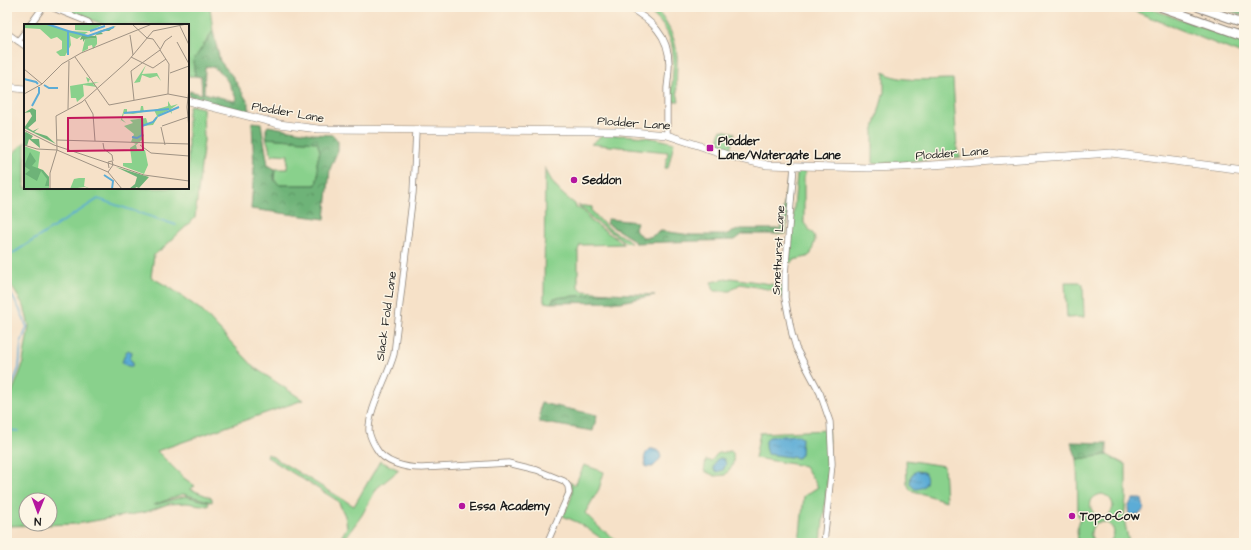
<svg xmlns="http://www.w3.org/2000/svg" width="1251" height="550" font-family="'Architects Daughter',sans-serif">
  <defs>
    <pattern id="forest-crowns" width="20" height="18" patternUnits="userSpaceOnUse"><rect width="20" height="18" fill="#6eb378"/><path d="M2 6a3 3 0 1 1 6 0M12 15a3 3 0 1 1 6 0" fill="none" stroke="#5a9162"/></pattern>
    <pattern id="water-ripples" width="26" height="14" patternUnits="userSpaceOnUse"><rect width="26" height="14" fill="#5cacd6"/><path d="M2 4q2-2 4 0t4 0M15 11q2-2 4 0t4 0" fill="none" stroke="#4b8bad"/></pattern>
  </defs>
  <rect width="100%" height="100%" fill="#fcf5e5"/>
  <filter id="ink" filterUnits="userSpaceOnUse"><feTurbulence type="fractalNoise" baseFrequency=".025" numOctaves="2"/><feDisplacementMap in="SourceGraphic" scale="8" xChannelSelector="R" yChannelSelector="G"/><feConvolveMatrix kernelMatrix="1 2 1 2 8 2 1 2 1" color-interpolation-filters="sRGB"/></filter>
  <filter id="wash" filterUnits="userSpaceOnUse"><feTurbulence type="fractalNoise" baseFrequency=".012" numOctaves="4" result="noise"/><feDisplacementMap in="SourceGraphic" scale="16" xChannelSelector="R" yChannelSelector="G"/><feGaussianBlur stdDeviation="0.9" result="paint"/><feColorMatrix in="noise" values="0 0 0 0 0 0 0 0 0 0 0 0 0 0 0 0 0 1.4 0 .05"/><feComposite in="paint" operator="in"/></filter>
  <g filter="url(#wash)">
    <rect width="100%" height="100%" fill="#f6e1c8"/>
    <!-- green -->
    <g fill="#89d18c" stroke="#527654" fill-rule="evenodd">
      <polygon points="58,7 210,7 213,31 193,61 195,76 188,76 188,25 105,25"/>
      <path d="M 643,7 C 652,7 657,10 663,18 C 671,30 677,44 677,58 C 677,73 675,87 679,101 L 671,101 C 673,60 682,34 643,7 Z"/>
      <polygon points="1124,7 1146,7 1244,42 1244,55"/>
      <path d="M 884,72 C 898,83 934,79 953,79 L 957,150 L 961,157 L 873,164 L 873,132 L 884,92 Z"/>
      <path d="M 190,105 L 203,108 L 204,140 L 195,218 L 163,248 L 154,255 L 151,277 L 172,289 L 201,310 L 255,368 L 303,400 L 157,451 L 184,478 L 195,486 L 190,489 L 212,498 L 212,502 L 183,494 L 154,505 L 185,496 L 209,502 L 208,506 L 187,503 L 168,504 L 146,512 L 76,524 L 7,526 L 7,399 L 11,395 L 22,367 L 29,326 L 24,306 L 7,279 L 7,159 L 25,142 L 25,188 L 188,188 L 188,112 ZM 26,500 L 50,500 L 50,524 L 26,524 Z"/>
      <polygon points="721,130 735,133 730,150 717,146"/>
      <path d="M 603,135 C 628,135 650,136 674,143 L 668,168 L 665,168 L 668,152 L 591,144 Z"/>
      <polygon points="266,138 317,142 320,151 317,163 318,175 316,185 280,185 274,180 275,169 287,169 288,155 276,154 272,156"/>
      <path d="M 545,167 C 552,185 560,193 575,204 L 576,207 L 584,211 L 591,221 L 624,244 L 580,245 L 578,250 L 578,287 L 582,291 L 609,293 L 554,298 L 551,303 L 544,302 Z"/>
      <polygon points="800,171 806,171 804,178 804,223 814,235 815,240 811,254 807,257 793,260 791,263 789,262 797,175 797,172"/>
      <path d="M 578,205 L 592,207 L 592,211 C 598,218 605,226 613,231 C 619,235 627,237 631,243 L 625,242 L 592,219 L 585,210 Z"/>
      <polygon points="731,278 783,286 783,298 782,298 778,291 740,284 730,291 714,291 711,282"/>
      <polygon points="1065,282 1080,282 1083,285 1084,317 1067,318"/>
      <path d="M 828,430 C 831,468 824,505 821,543 L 799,543 L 804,496 L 818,487 L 805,466 L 755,458 L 760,433 Z"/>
      <path d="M 731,451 L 733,453 C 734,463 733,468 725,475 L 715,476 L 704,471 L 706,460 L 711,461 L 718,453 Z"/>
      <polygon points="268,454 354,506 380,461 399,470 377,488 362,515 346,537 344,543 338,543 347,527 345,516 338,501 267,457"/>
      <path d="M 1107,455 L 1126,465 L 1126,499 L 1124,519 L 1129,543 L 1108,543 C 1127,527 1094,511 1091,532 C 1090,537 1093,540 1097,543 L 1078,543 L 1077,530 L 1080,519 L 1078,515 L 1077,459 ZM 1102,494 C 1110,496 1117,505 1110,513 C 1097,528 1078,498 1102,494 Z"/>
      <polygon points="906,460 944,466 946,501 910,490 907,483"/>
      <path d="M 584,465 L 604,472 L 599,489 L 585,513 L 601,529 L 621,543 L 608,543 L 579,523 L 563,516 C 568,505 577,492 569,482 L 575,485 Z"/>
    </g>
    <!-- forest -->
    <g fill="url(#forest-crowns)" stroke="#45684a" fill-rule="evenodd">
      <polygon points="1219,7 1244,7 1244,16"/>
      <path d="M 213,31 L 220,61 L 233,77 L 249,104 L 249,112 L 189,96 L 189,91 L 202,94 L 201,77 L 195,76 L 193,61 ZM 209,66 C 224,70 231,87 237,100 L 234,101 L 204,93 L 205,67 Z"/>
      <polygon points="252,122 261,123 268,165 275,169 274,180 280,185 316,185 318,175 317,163 320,151 317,142 266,138 266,129 268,126 313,134 333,135 338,141 338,150 330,169 325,219 251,209 254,170"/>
      <polygon points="788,178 791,180 786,234 743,234 735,240 635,243 632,239 606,223 608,219 637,222 635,228 637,233 643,237 650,237 661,231 691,235 724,235 741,229 780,229"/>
      <polygon points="609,293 655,295 621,302 551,303 554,298"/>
      <polygon points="541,403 597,415 593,431 539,422"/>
      <polygon points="1071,442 1107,443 1107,455 1077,459"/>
    </g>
    <!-- water -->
    <g fill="url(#water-ripples)" stroke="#3c6479">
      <path d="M 128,350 L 132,352 L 130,359 L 133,363 L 132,366 C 129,367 124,365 122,362 L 126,352 Z"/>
      <path d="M 797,435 L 802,438 L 801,454 L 798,458 L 768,454 C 764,449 764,442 769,437 Z"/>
      <path d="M 649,449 L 653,449 L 659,451 L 661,457 L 658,462 L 653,467 L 646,467 C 643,459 644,455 649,449 Z"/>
      <polygon points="720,458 724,459 726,464 723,470 717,472 714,470 714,466 716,460"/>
      <path d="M 916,471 L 924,472 C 930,481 925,489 915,489 L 910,484 L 911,476 Z"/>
      <polygon points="1133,499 1142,499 1144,509 1139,515 1129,518 1128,507"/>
    </g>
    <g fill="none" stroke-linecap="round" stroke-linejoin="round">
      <!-- stream -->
      <g stroke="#5cacd6" stroke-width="1.5">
        <polyline points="7,257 98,199 176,225"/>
        <polyline points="7,287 20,310 27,327 21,343 19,368 7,398"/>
        <polyline points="7,430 19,431"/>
      </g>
    </g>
  </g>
  <g filter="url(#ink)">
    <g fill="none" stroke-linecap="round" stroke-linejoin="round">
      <!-- minor casing -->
      <g stroke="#897e72" stroke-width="7">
        <g id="minor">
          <polyline points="51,7 88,22 90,25"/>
          <path d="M 628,7 C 651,20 669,35 669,64 C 669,72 668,80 667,88 C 667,104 667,119 667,135"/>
          <polyline points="30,25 43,7"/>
          <polyline points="7,33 25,46"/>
          <polyline points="18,41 25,32"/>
          <path d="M 416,131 L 413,193 L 394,354 C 388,377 368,409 369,431 C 370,437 373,443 376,448 C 384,463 405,468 422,468 L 508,463 L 537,470 L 564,481 L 568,486 L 569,493 L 547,543"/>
          <polyline points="794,166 785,275 785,298 792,334 796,348 820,393 830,422 832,464 824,543"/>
        </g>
      </g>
      <!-- major casing -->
      <g stroke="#897e72" stroke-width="8">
        <g id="major">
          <polyline points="7,87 25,89"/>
          <polyline points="188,101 279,124 318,129 620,131 667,135 737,158 767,165 869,168 902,167 1111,153 1244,170"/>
        </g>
      </g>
      <!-- highway casing -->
      <g stroke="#897e72" stroke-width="10">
        <g id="highway">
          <polyline points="1161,7 1244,36"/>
          <polyline points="1198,7 1244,23"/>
        </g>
      </g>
      <!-- minor -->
      <use href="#minor" stroke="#fff" stroke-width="5.5"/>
      <!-- major -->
      <use href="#major" stroke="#fff" stroke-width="7"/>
      <!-- highway -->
      <use href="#highway" stroke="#fff" stroke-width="8"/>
    </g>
  </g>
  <!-- markers -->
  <g fill="#b5179e" stroke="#fcf5e5" stroke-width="1.5">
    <rect x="706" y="144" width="8" height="8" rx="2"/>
    <circle cx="574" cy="180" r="4"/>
    <circle cx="462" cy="506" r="4"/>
    <circle cx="1072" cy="516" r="4"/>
  </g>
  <g text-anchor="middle" stroke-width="3" stroke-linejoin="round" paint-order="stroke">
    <!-- street labels -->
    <g font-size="12" fill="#1c1c1c" stroke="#fcf5e5">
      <text transform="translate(288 112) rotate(10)" y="4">Plodder Lane</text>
      <text transform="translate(634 123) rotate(4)" y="4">Plodder Lane</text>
      <text transform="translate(952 153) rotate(-4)" y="4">Plodder Lane</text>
      <text transform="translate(778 250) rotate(-87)" y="4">Smethurst Lane</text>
      <text transform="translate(386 316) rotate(-82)" y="4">Slack Fold Lane</text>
    </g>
    <!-- poi labels -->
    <g font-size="12" font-weight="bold" fill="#1c1c1c" stroke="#fcf5e5" text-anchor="start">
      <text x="718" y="145">Plodder<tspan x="718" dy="14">Lane/Watergate Lane</tspan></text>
      <text x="582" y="184">Seddon</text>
      <text x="470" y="510">Essa Academy</text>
      <text x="1080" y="520">Top-o-Cow</text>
    </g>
  </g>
  <!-- overview -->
  <g transform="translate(24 24)">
    <rect width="165" height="165" fill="#f6e1c8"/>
    <path d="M 0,0 L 22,0 L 45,7 L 64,8 L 53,15 L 46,12 L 47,21 L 41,32 L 36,32 L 32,28 L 38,25 L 38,17 L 33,13 L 27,15 L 16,5 L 0,4 ZM 73,11 L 73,20 L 69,25 L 68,21 L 64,22 L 64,25 L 58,28 L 61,15 L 72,14 ZM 122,41 L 118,50 L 133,49 L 137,57 L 133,52 L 126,54 L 118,51 L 116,58 L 110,59 ZM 62,53 L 66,55 L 64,59 L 75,58 L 69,60 L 73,63 L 59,61 L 60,72 L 53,78 L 52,74 L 47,74 L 46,62 L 64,59 ZM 144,77 L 147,82 L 154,80 L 147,85 L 148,90 L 145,86 L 135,91 L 129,101 L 118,102 L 117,108 L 120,111 L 118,116 L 112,121 L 113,125 L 121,126 L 124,141 L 120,150 L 99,142 L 99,139 L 108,139 L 106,124 L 112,120 L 107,118 L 110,110 L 100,102 L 109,99 L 106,96 L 122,94 L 124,100 L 127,99 L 133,92 L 130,86 L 109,90 L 100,89 L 98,95 L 102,99 L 97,96 L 96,99 L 100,85 L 103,85 L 103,89 L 116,88 L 117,82 L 119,82 L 120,88 L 130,86 L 144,82 ZM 0,122 L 16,128 L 14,144 L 25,153 L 25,165 L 0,165 ZM 55,154 L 61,154 L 60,162 L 67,165 L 61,163 L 46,165 L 50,155 Z" fill="#89d18c"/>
    <path d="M 92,2 L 85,7 L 76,7 L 79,10 L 72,11 L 72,14 L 61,15 L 59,18 L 59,15 L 56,16 L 58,11 L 71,12 L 75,7 ZM 8,84 L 12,86 L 12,97 L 4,104 L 9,107 L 15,104 L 10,108 L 23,112 L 32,120 L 0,104 L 8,92 L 6,88 L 0,89 ZM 2,108 L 9,112 L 7,115 L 15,115 L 16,124 L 5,115 L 3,122 L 0,121 L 0,109 ZM 6,128 L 12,137 L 8,142 L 19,146 L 25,153 L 25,162 L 21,162 L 23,155 L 17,147 L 13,157 L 1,150 L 6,146 L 0,142 ZM 92,143 L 125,153 L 115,164 L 112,163 L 111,165 L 105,165 L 111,160 L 113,153 Z" fill="#6eb378"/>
    <path d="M 51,0 L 80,0 L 66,7 L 51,6 Z" fill="#89d18c"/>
    <path fill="none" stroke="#5cacd6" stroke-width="2" d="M 23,0 L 44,7 L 44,31M 44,7 L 64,12 L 90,3M 66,7 L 81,2M 0,55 L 12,58 L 14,60M 20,61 L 25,64 L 34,64M 8,82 L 15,69 L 15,63M 100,89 L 145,85M 134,92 L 155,83M 108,113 L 113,114 L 118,111 L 118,102 L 129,98 L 133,93M 80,151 L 89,157 L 88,165"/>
    <path fill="none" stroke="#9f9283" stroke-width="1" d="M 108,0 L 123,14M 155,0 L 165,21M 106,11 L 109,31M 123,14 L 129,15 L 136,25M 153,18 L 165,40M 136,26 L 145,40 L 144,70M 51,33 L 85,81 L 144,70 L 165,74M 107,33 L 129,44 L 142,35M 0,45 L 18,60 L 0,70M 146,49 L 165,42M 18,60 L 38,40 L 57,29 L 128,0M 165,64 L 163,83 L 165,105M 61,76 L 69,90 L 71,117M 110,76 L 107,47 L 136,26 L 141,17 L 148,12M 44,85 L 45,37M 138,102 L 164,93M 137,103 L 141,121M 0,106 L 30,121 L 120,151 L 165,157M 33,116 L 165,120M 79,119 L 80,125 L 88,131 L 89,137M 0,121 L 13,125 L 33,126 L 26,149 L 26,165M 116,121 L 127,129 L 165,132M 85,144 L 84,138 L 88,137 L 89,141 L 84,148 L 98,165M 84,148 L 33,126 L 32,92 L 58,78 L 104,37 L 129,7 L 163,0"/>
    <path fill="#c2185b" fill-opacity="0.15" stroke="#c2185b" stroke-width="2" d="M 118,93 L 119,126 L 44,127 L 44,94 Z"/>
    <rect width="165" height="165" fill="none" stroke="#1c1c1c" stroke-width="2"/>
  </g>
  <!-- margin -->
  <rect width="1251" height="550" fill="none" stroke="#fcf5e5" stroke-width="24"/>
  <!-- north arrow -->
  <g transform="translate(38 512) rotate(181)"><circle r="19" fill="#fcf5e5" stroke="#a29e95"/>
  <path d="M0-3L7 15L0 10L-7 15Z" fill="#b5179e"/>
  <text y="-6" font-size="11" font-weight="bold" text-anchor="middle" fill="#1c1c1c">N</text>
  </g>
</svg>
